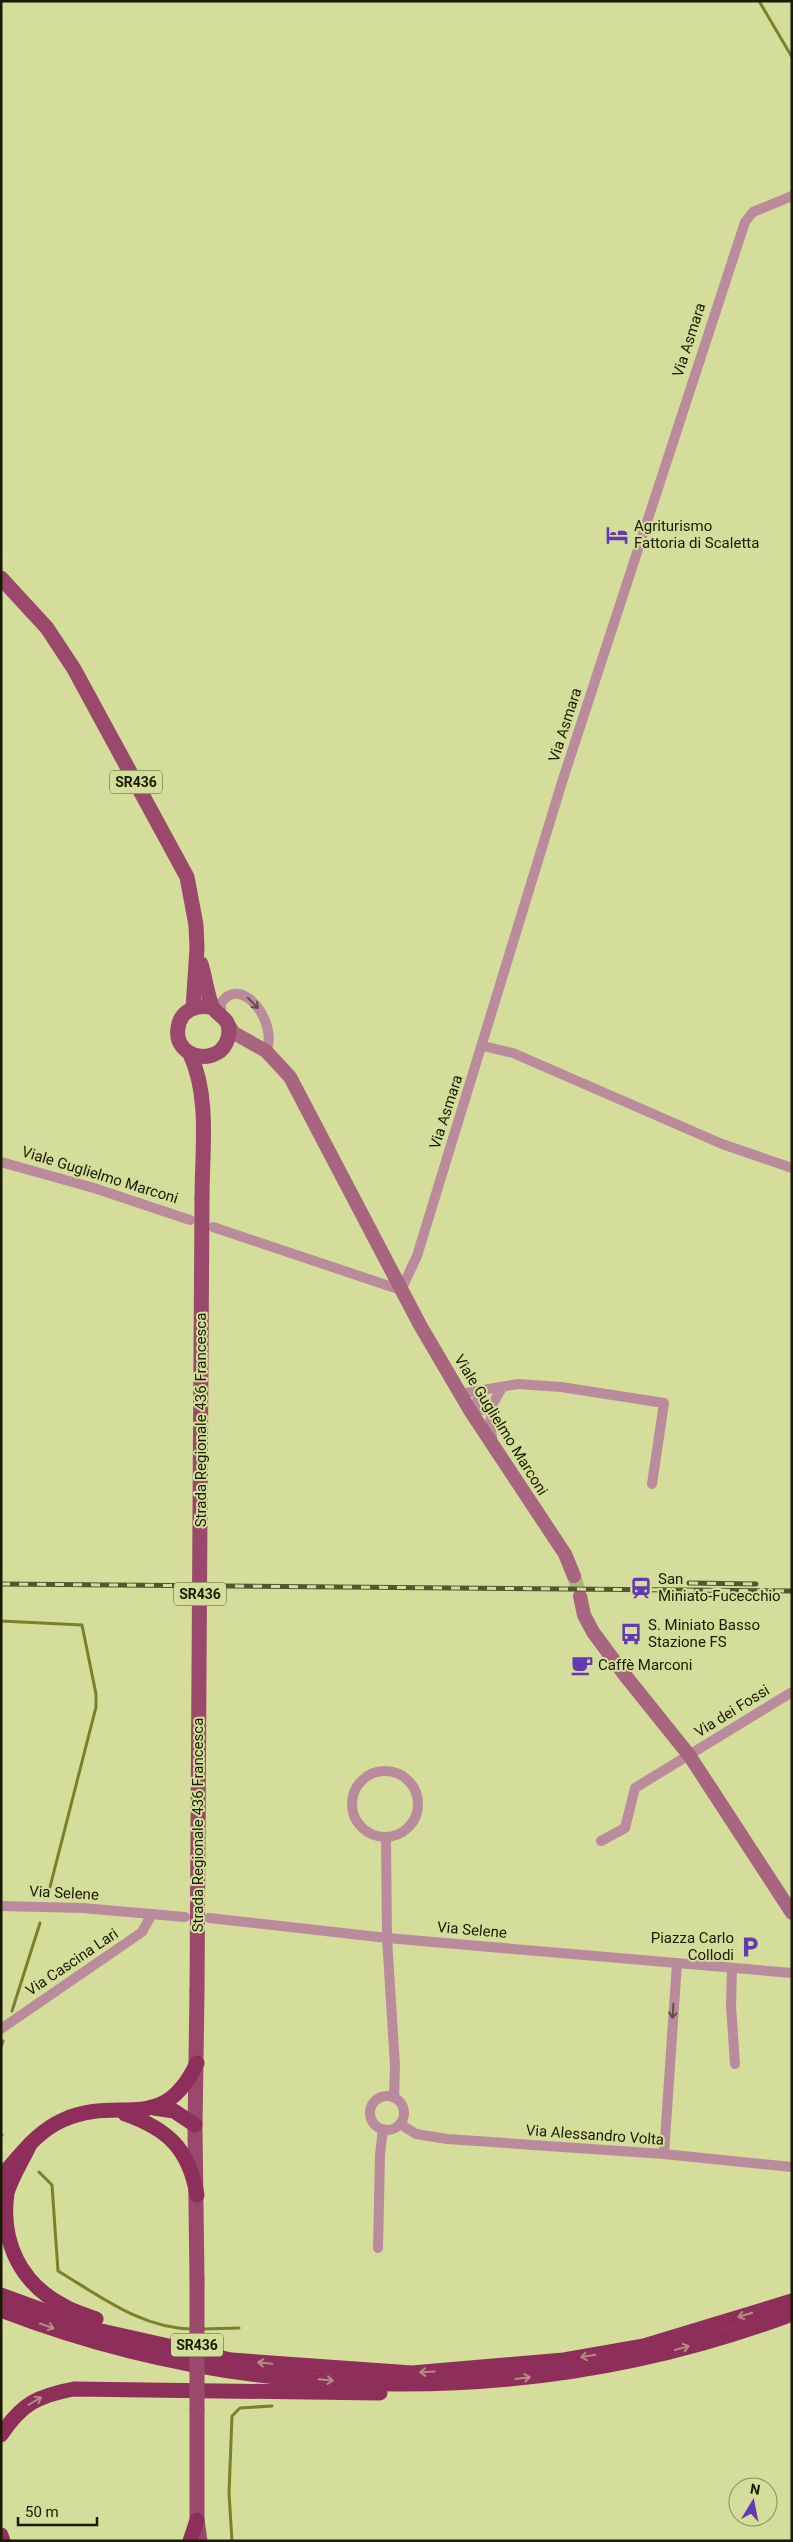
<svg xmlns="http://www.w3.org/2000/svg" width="793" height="2542" font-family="Roboto,sans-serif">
  <rect width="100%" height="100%" fill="#d4dd9a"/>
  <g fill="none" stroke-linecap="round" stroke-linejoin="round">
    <!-- stream -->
    <g stroke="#79812a" stroke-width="3">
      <polyline points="759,1 792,57"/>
      <polyline points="1,1621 82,1625 96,1694 96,1707 50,1887"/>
      <polyline points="12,2011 40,1923"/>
      <polyline points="1,2047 3,2041"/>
      <polyline points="1,2135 2,2135"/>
      <path d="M 39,2172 L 52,2185 L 58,2271 C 100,2296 142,2329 193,2329"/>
      <polyline points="202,2329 239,2328"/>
      <polyline points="232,2541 229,2493 232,2416 240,2408 272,2406"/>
    </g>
    <!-- secondary-tunnel -->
    <polyline stroke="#afb67c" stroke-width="14" stroke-dasharray="14 7" stroke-linecap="butt" points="574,1576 580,1596"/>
    <!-- street -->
    <g stroke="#ba8b9c" stroke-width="10">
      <path d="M 221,1013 L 221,1003 C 242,973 279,1024 266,1051"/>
      <polyline points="483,1046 513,1053 722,1144 792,1168"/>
      <polyline points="1,1162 94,1188 190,1220"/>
      <polyline points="213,1227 401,1290 417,1256 563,779 745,222 753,212 792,196"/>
      <polyline points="461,1394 483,1390"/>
      <polyline points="471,1412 483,1390 518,1384 561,1387 664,1403 652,1484"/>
      <path d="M 471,1412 C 492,1410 493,1405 502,1387"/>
      <polyline points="493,1443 490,1423 493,1404"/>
      <circle cx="385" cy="1804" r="33"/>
      <polyline points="386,1838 387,1938 395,2066 394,2097"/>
      <polyline points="601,1841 625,1828 635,1788 792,1692"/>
      <polyline points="1,1906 83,1908 185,1917"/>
      <polyline points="209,1918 387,1938 792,1973"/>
      <polyline points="732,1968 731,2006 735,2064"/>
      <polyline points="1,2029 142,1932 152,1914"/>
      <circle cx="387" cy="2113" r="17"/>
      <polyline points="400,2124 416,2134 447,2139 664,2154 792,2167"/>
      <polyline points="664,2154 677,1963"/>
      <polyline points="378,2248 380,2155 383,2129"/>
    </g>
    <!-- secondary -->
    <g stroke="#a86580" stroke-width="14">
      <polyline points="227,1023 234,1033 266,1051 290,1077 420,1325 471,1412 565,1554 574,1576"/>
      <polyline points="580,1596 584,1615 593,1632 624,1674 689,1755 792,1913"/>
    </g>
    <!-- primary -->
    <g stroke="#9a496c" stroke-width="15">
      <polyline points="1,578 47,628 74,669 187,877 196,925 197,948 193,1008"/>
      <path d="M 201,964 C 205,977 207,993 212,1006 C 217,1017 233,1017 228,1038 C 220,1068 173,1059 178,1028 C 180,1011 197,1003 213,1008"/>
      <path d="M 190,1054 C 210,1097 202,1151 202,1198"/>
      <polyline points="197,2280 195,2129 197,1991"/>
      <polyline points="197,2410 197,2520 200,2541"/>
    </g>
    <!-- highway -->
    <g stroke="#8d2e5b" stroke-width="15">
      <polyline points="154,2108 174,2111 195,2125"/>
      <path d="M 125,2114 C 168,2129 189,2149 197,2195"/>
      <path d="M 30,2144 C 23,2160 12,2176 7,2193 C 0,2242 21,2284 64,2306 C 74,2312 86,2315 96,2319"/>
      <path d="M 1,2176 C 21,2155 36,2132 63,2120 C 119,2094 162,2137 197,2063"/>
      <polyline points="1,2295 97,2330 231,2360 412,2373 564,2360 644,2346 792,2301"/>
      <path d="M 1,2310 C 252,2407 539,2409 792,2314"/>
      <path d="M 1,2435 C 22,2403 38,2396 74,2389 L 380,2393"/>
      <polyline points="1,2535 3,2541"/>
      <polyline points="190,2541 197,2520"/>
    </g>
    <!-- rail casing -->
    <g stroke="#535731" stroke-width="5">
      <g id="rail">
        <polyline points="689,1583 756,1584"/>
        <polyline points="1,1584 792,1591"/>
      </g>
    </g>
    <!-- rail -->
    <use href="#rail" stroke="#d4dd9a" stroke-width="3" stroke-dasharray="9" stroke-linecap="butt"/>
    <!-- primary-bridge -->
    <g stroke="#9a496c" stroke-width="15">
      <polyline points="197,1991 202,1198"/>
      <polyline points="197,2410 197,2280"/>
    </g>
  </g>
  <!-- one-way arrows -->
  <defs><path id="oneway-shaft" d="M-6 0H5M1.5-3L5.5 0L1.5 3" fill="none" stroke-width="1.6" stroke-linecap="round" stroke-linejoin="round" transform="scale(1.25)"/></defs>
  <g stroke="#614d47">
    <use href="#oneway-shaft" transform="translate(253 1003) rotate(46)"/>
    <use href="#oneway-shaft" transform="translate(673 2011) rotate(94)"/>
  </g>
  <g stroke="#b48e7e">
    <use href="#oneway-shaft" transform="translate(745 2315) rotate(163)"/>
    <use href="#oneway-shaft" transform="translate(47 2326) rotate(19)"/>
    <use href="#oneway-shaft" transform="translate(682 2348) rotate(-15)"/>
    <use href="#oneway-shaft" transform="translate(588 2356) rotate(170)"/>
    <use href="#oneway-shaft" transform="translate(265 2363) rotate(-175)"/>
    <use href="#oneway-shaft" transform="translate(427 2372) rotate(177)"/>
    <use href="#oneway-shaft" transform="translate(523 2378) rotate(-7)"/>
    <use href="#oneway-shaft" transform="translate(326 2380) rotate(5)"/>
    <use href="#oneway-shaft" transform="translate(35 2401) rotate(-30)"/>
  </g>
  <!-- icons -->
  <defs>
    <g id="hotel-bare" transform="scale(1.725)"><path d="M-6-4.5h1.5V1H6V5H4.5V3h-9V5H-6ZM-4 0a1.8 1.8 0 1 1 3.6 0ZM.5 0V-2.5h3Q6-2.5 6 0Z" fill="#643ab2" stroke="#d4dd9a" stroke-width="2.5" paint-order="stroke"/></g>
    <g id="station-bare" transform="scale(1.725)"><path d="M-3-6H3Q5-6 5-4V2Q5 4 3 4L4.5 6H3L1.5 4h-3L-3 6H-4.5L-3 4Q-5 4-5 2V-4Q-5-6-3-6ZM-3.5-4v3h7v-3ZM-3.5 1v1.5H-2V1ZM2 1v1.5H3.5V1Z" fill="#643ab2" stroke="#d4dd9a" stroke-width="2.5" paint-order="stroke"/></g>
    <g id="bus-bare" transform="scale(1.725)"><path d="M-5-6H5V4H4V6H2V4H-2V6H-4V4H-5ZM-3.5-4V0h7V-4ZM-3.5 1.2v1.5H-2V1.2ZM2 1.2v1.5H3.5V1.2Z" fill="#643ab2" stroke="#d4dd9a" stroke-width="2.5" paint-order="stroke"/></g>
    <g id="cafe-bare" transform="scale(1.725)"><path d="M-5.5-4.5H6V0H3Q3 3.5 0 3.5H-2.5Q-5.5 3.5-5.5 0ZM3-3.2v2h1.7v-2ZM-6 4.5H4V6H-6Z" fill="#643ab2" stroke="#d4dd9a" stroke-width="2.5" paint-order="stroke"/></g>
    <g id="parking-bare" transform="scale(1.725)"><path d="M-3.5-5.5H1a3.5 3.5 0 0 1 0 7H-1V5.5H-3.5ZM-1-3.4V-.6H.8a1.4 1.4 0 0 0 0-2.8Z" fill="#643ab2" stroke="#d4dd9a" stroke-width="2.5" paint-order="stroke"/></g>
  </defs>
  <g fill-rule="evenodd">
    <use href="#hotel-bare" x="617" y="535"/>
    <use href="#station-bare" x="641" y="1588"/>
    <use href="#bus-bare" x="631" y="1634"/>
    <use href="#cafe-bare" x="582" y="1665"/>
    <use href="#parking-bare" x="750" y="1947"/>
  </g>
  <g text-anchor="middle" stroke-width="4" stroke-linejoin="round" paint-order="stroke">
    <!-- shield labels -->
    <g fill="#d4dd9a" stroke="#515530" stroke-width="1">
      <rect x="110" y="770.5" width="52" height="23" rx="4"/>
      <rect x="174" y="1582.5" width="52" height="23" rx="4"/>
      <rect x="171" y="2333.5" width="52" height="23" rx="4"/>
    </g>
    <g font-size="14" font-weight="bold" fill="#191b02">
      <text x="136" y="787">SR436</text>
      <text x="200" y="1599">SR436</text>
      <text x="197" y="2350">SR436</text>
    </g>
    <!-- street labels -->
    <g font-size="15" fill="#191b02" stroke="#d4dd9a">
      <text transform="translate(689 340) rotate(-72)" y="5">Via Asmara</text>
      <text transform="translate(565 725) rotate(-72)" y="5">Via Asmara</text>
      <text transform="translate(446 1112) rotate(-72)" y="5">Via Asmara</text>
      <text transform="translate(100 1175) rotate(17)" y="5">Viale Guglielmo Marconi</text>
      <text transform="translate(201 1420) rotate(-90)" y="5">Strada Regionale 436 Francesca</text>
      <text transform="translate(501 1425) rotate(58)" y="5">Viale Guglielmo Marconi</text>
      <text transform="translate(732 1711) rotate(-32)" y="5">Via dei Fossi</text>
      <text transform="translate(198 1825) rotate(-90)" y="5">Strada Regionale 436 Francesca</text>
      <text transform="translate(64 1893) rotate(3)" y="5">Via Selene</text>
      <text transform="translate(472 1930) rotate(5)" y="5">Via Selene</text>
      <text transform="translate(72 1962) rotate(-34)" y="5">Via Cascina Lari</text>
      <text transform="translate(595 2135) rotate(4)" y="5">Via Alessandro Volta</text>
    </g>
    <!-- poi labels -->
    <g font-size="15" fill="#191b02" stroke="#d4dd9a" text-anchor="start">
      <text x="634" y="531">Agriturismo<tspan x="634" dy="17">Fattoria di Scaletta</tspan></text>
      <text x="658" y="1584">San<tspan x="658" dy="17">Miniato-Fucecchio</tspan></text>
      <text x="648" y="1630">S. Miniato Basso<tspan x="648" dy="17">Stazione FS</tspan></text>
      <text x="598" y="1670">Caffè Marconi</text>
      <text x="734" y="1943" text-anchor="end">Piazza Carlo<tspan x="734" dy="17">Collodi</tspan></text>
    </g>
  </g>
  <!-- border -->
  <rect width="793" height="2542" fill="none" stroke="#191b02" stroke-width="5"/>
  <!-- north arrow -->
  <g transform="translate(753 2502) rotate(10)"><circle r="24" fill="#d4dd9a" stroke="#898f5d"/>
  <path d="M0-4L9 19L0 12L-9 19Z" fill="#643ab2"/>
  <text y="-8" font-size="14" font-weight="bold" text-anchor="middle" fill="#191b02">N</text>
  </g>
  <!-- scale -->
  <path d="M18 2517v8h79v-8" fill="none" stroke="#191b02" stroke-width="2.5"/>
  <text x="25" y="2517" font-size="15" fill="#191b02" stroke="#d4dd9a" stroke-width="4" paint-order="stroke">50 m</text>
</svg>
